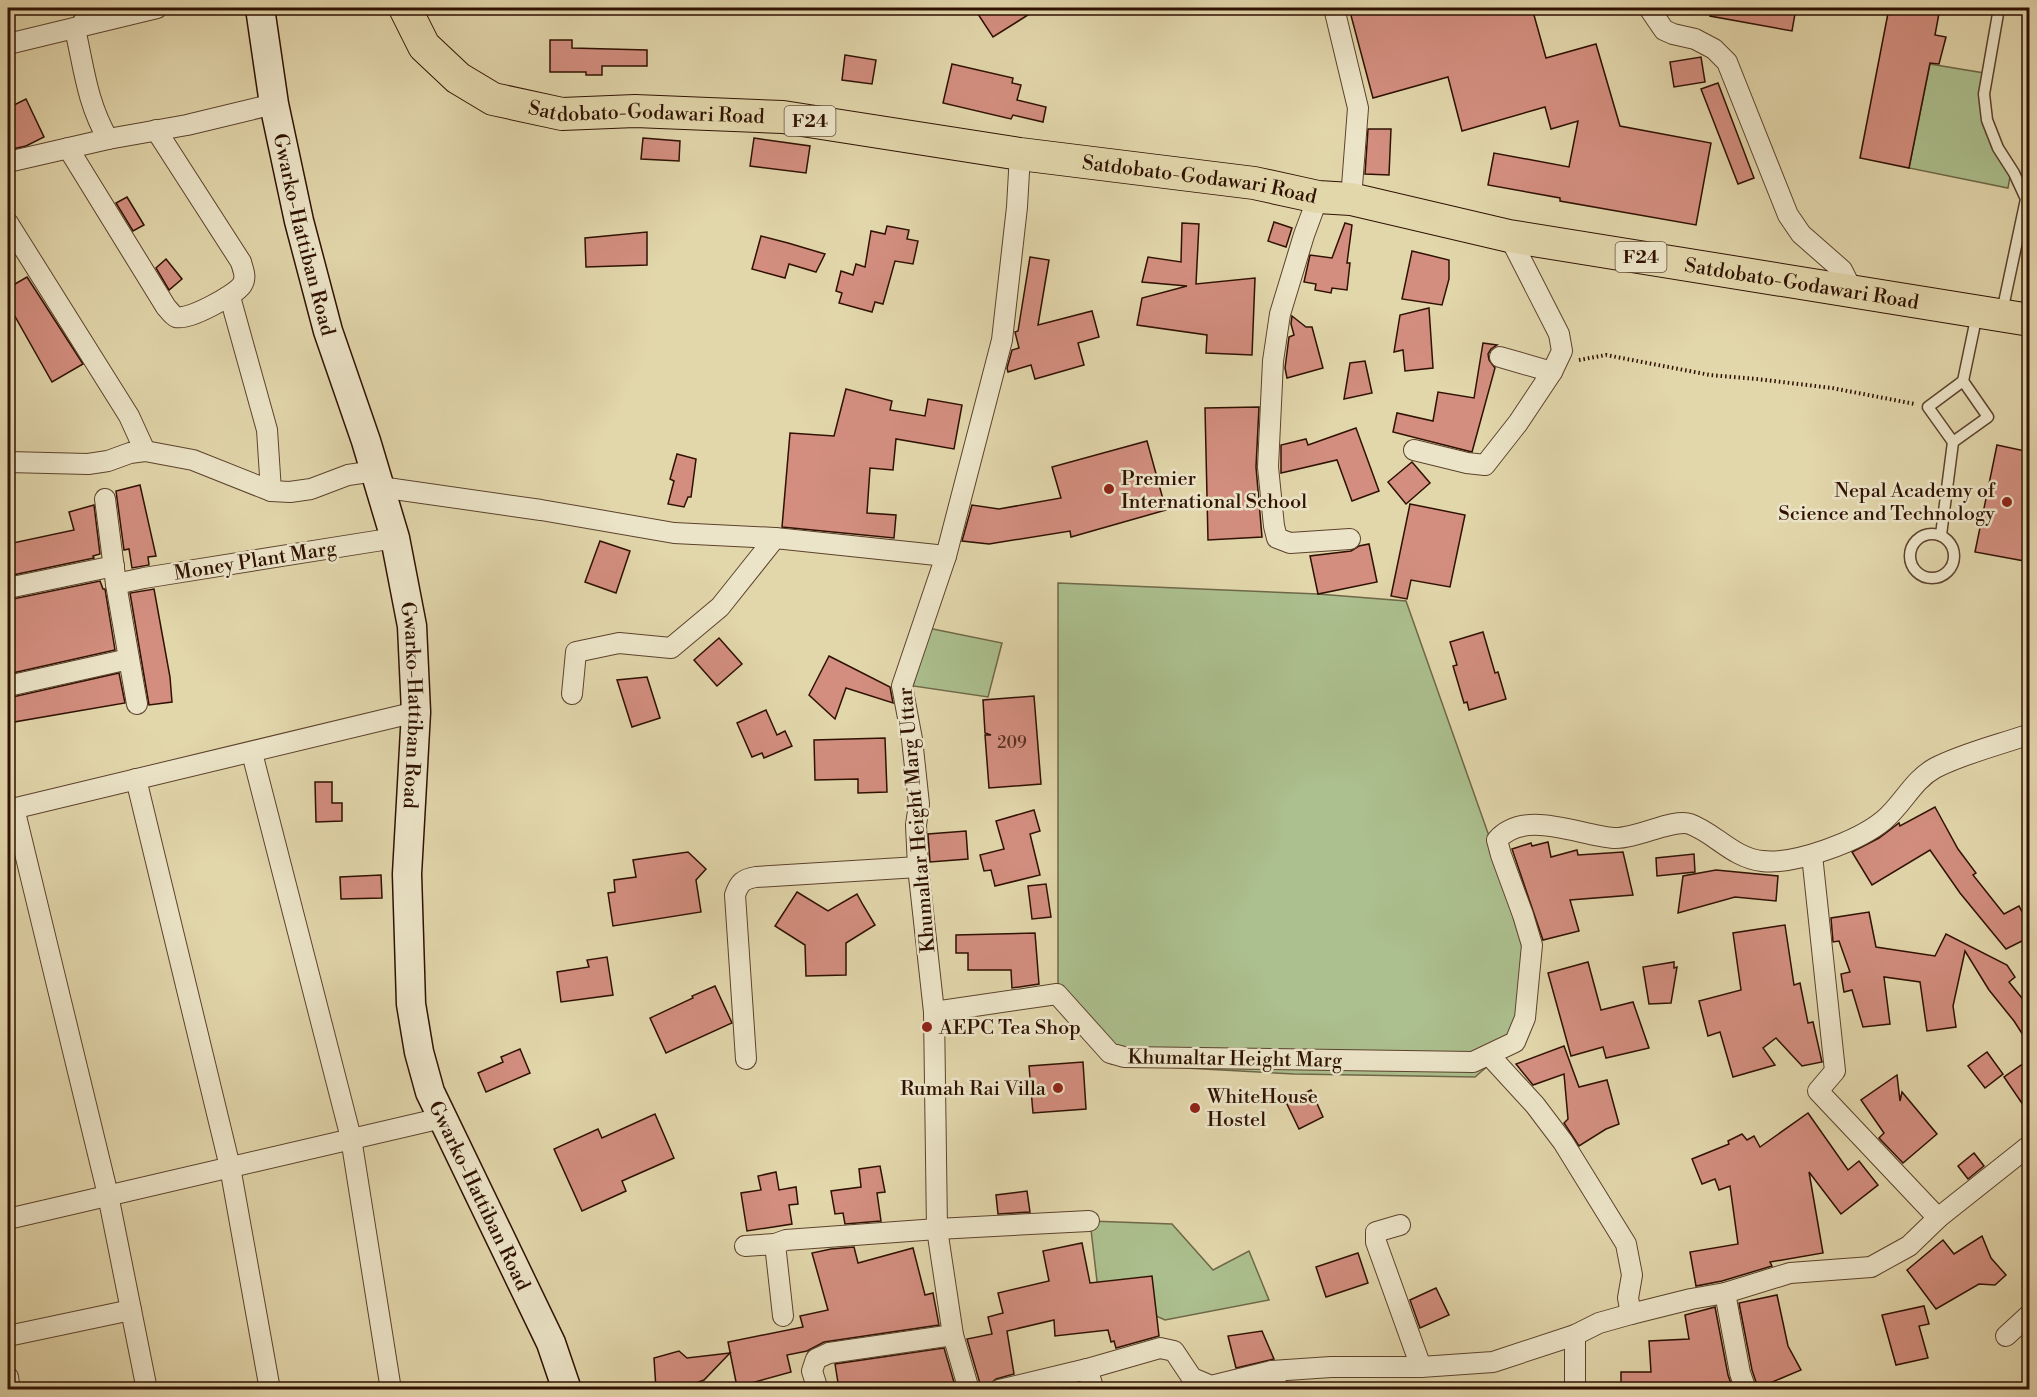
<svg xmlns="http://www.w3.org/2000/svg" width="2037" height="1397" font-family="'Libre Bodoni',serif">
  <rect width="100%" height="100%" fill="#e2d6ab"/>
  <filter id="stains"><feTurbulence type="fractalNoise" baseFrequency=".00333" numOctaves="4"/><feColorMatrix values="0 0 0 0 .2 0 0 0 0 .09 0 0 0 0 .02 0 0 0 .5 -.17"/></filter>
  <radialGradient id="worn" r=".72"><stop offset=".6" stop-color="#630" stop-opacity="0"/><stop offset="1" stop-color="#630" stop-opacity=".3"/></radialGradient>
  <!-- green -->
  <g fill="#acbf8e" stroke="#6e6848" stroke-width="1.5">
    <polygon points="1930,64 1984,73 1983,93 2011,171 2008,188 1909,168"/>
    <polygon points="1058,583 1318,594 1406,601 1489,836 1531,939 1515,1042 1475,1077 1294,1074 1111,1064 1058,1007"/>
    <polygon points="928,628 1002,643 988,697 913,686"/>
    <polygon points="1090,1221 1172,1224 1213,1270 1249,1251 1269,1300 1165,1320 1098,1290"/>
  </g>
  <!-- building -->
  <g fill="#d38e7f" stroke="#2f1102" stroke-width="1.5">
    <polygon points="974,8 1039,8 993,37"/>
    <polygon points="1349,8 1532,8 1546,58 1596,44 1620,126 1711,143 1696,225 1560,201 1560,198 1488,185 1494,153 1569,167 1578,121 1551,129 1545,107 1462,131 1448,77 1373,98"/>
    <polygon points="1710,8 1796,8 1792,31 1710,16"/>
    <polygon points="1889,8 1940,8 1935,35 1946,37 1939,64 1930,63 1909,168 1860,158"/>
    <polygon points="550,40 572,40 572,48 647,50 647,66 602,66 602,75 586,75 586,72 550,72"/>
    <polygon points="845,55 876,60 872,84 842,80"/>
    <polygon points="1701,57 1705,82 1674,87 1670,62"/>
    <polygon points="952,64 1013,78 1012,83 1021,85 1017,100 1046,107 1043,122 1013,115 1011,119 943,103"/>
    <polygon points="1718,83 1754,178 1738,184 1701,89"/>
    <polygon points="26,99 44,137 26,146 8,150 8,108"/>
    <polygon points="1368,129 1391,129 1389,175 1365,174"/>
    <polygon points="643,138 680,141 679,161 641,159"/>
    <polygon points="754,138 810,146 806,173 750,166"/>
    <polygon points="127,197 144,225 133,231 116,203"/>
    <polygon points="1274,222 1292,228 1286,247 1268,241"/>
    <polygon points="1182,223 1199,224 1196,284 1255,278 1252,355 1206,353 1207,335 1137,325 1142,298 1187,286 1142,282 1148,257 1181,262"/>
    <polygon points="1345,223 1352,225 1347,263 1350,263 1347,290 1332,288 1331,293 1315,290 1316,284 1304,282 1310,255 1332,258"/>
    <polygon points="887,226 909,230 907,239 918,241 913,264 895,261 883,304 875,302 872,312 839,303 842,293 836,291 841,271 853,275 856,264 865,267 871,231 885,234"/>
    <polygon points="647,232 647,265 586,267 585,238"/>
    <polygon points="761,236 788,243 825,254 816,272 789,264 785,278 752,269"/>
    <polygon points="1412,251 1449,260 1449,279 1442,305 1402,299"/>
    <polygon points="1030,257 1049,260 1038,325 1092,311 1099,337 1078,343 1084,365 1035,379 1031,365 1008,372 1007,368 1012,350 1019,348 1015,332 1018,331"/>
    <polygon points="166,259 182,279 169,290 156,268"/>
    <polygon points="27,277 83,364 52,382 8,304 8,288"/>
    <polygon points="1429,308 1433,368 1405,371 1403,350 1394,352 1400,315"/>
    <polygon points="1292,316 1306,327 1312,327 1323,368 1287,378 1285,368 1289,337 1294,335 1291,324"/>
    <polygon points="1483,343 1497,345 1491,349 1488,354 1489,360 1495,368 1472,452 1393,432 1397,413 1433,421 1438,392 1474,398"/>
    <polygon points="1365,361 1372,393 1344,399 1350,363"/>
    <polygon points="846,389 892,401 890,410 925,416 928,399 962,405 954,449 896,439 893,470 870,468 867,513 896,515 894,538 782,527 790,433 834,436"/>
    <polygon points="1259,407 1256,467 1262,537 1208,540 1205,408"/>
    <polygon points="1356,428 1379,491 1352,501 1337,460 1281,473 1281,445 1306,439 1308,445"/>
    <polygon points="1147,441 1166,510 1071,537 1070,531 989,544 962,541 972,505 999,509 1061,498 1052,467"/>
    <polygon points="1997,445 2030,452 2030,562 1975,552"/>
    <polygon points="677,454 696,459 691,497 688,497 684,507 668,504 674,481 670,479"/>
    <polygon points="1412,462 1430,483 1406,504 1388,482"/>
    <polygon points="140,485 156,556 148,557 149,565 132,568 129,549 124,550 116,491"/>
    <polygon points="1410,504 1465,515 1450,587 1411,580 1407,599 1391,596"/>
    <polygon points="94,505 100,554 93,556 94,558 8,576 8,544 74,530 69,512"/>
    <polygon points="600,541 630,551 616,593 585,582"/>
    <polygon points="1369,544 1377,582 1318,594 1310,556 1351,551 1359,546"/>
    <polygon points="100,581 103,589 105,589 115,650 8,674 8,600"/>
    <polygon points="154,589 170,677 172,702 149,705 130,593"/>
    <polygon points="1483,632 1495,673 1498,672 1506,699 1469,710 1467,702 1464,703 1453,666 1457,665 1450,642"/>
    <polygon points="719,638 742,664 717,686 694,660"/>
    <polygon points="829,656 890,687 893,703 846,688 835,719 809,695"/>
    <polygon points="119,673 125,703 8,723 8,698"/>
    <polygon points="647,677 660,718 632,727 617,680"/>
    <polygon points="1034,696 1041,784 989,788 985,735 991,735 985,733 983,700"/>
    <polygon points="766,710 777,735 785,731 792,746 764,758 762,753 752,757 737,723"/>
    <polygon points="885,738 887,792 858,793 858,779 815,780 814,740"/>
    <polygon points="315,782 332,782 332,803 342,803 342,821 316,822"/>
    <polygon points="1935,807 1958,849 1976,873 1973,875 2004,914 2019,906 2030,927 2030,937 2006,949 1960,893 1930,850 1872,885 1852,852 1879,838 1899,823 1900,826"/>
    <polygon points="1034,810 1040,831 1030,834 1040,875 995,886 991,870 984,871 980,855 1004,849 996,821"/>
    <polygon points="966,831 968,859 930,862 928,834"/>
    <polygon points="1548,842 1551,857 1577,850 1578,855 1623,852 1633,895 1570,900 1579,931 1543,940 1512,849 1531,843 1532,846"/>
    <polygon points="688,852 706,869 696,880 701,912 613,926 608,893 615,892 614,880 636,877 633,860"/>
    <polygon points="1694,854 1695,872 1657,876 1656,858"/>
    <polygon points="1716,870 1778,876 1776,901 1735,897 1678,913 1683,876"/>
    <polygon points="381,875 382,898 341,899 340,877"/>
    <polygon points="1046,884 1051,917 1032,919 1028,886"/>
    <polygon points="797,892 828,911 857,894 863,905 875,925 846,943 846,975 806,976 805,945 775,926"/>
    <polygon points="1869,912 1876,947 1935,956 1946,934 2007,965 2015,977 2009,982 2030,1008 2030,1046 2014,1021 1989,990 1965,951 1953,1006 1956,1027 1927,1031 1920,982 1884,977 1890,1024 1863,1027 1852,990 1844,992 1841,974 1850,972 1839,941 1833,942 1831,918"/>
    <polygon points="1785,925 1794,985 1800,983 1808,1023 1813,1022 1822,1062 1802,1066 1776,1038 1763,1048 1775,1065 1733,1077 1720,1032 1708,1036 1699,1001 1741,990 1733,933"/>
    <polygon points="1035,933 1039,984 1012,988 1011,970 968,970 968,953 956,953 956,935"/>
    <polygon points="607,957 613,995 561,1002 557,972 589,967 587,960"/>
    <polygon points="1588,962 1601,1010 1633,1002 1649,1048 1606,1058 1603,1047 1571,1056 1548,973"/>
    <polygon points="1674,962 1674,968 1677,967 1671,1003 1649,1004 1643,967"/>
    <polygon points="715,986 732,1023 666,1053 650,1018 693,998 692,996"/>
    <polygon points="1564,1046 1579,1087 1607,1080 1619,1124 1606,1129 1579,1146 1564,1123 1568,1119 1564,1074 1533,1085 1516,1064"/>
    <polygon points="520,1049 530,1073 486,1092 478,1073 503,1062 501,1057"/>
    <polygon points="1987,1052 2003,1074 1985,1088 1968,1066"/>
    <polygon points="2030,1059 2030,1115 2004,1077"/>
    <polygon points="1083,1062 1086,1109 1033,1113 1029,1066"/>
    <polygon points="1897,1075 1900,1101 1902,1092 1937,1134 1903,1163 1879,1138 1884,1133 1861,1100"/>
    <polygon points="1311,1090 1323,1117 1299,1129 1286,1102"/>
    <polygon points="1808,1113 1848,1170 1859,1161 1878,1185 1841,1214 1809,1172 1823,1253 1770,1262 1772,1266 1722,1281 1696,1286 1690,1252 1738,1244 1730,1186 1719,1190 1715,1179 1702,1184 1692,1159 1729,1144 1728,1141 1742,1134 1747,1140 1754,1136 1760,1147"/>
    <polygon points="655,1114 674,1158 622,1181 626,1191 582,1211 554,1149 598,1129 602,1138"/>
    <polygon points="1974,1153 1984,1166 1968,1179 1958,1166"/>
    <polygon points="880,1166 885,1192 877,1193 881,1221 845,1224 843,1213 835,1214 831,1191 861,1187 859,1169"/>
    <polygon points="776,1172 779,1190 796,1187 798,1204 789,1205 792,1224 747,1231 741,1193 761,1190 758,1176"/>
    <polygon points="1027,1191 1030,1212 998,1214 996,1195"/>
    <polygon points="1982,1236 1991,1258 2006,1275 1995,1285 1979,1284 1936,1309 1907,1270 1943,1240 1954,1254"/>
    <polygon points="1082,1243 1090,1283 1152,1276 1159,1336 1116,1348 1114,1341 1111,1342 1108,1330 1055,1336 1054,1320 1007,1331 1014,1374 996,1379 988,1386 981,1387 967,1339 992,1334 988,1317 1003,1313 998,1293 1049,1281 1043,1251"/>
    <polygon points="854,1247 858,1263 913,1248 925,1295 933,1293 939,1325 824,1342 807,1351 787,1355 791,1372 737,1387 728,1342 803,1327 800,1316 828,1310 812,1253 831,1249"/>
    <polygon points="1358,1253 1368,1283 1326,1297 1316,1267"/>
    <polygon points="1436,1288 1449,1315 1420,1328 1410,1300"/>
    <polygon points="1777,1295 1788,1346 1801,1370 1758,1388 1752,1370 1739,1303"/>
    <polygon points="1924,1306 1929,1324 1919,1326 1928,1358 1896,1365 1882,1315"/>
    <polygon points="1715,1307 1728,1375 1733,1389 1621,1389 1621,1372 1651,1372 1649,1341 1689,1339 1685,1315"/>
    <polygon points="1262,1331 1274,1359 1236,1368 1228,1336"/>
    <polygon points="944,1348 956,1389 839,1389 835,1364"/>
    <polygon points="679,1351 687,1358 730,1353 704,1380 680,1389 656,1389 654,1358"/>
  </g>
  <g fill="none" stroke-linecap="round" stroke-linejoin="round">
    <!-- service casing -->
    <g stroke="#5c422c" stroke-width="13">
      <g id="service">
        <polyline points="1999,8 1984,94 1987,120 1998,148 2014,173 2026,199 2002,312"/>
        <polyline points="75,29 84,8"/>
        <polygon points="1963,381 1988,417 1953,442 1928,407"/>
        <polyline points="1963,381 1977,314"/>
        <circle cx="1932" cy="556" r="22"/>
        <polyline points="1941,535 1953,442"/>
      </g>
    </g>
    <!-- minor casing -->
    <g stroke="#5c422c" stroke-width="22">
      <g id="minor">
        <polyline points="1334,8 1358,108 1351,199"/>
        <polyline points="1649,8 1664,30 1673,34 1695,39 1714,49 1727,62 1788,215 1801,234 1842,270 1852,290"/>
        <path d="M 75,29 C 84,68 87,103 108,139"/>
        <polyline points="8,44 157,8"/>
        <path d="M 68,148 L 166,307 C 169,310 172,315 176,317 C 188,321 235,295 242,285 C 247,277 243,270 241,262 L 156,130"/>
        <polyline points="8,162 108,139 187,125 274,104"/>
        <polyline points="1318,197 1304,235 1280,314 1273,361 1268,467 1274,526 1277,538 1290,543 1350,539"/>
        <polyline points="8,223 129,416 145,451"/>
        <polyline points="230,297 267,430 271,491"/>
        <polyline points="1500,357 1552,372"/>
        <polyline points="1414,450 1467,463 1485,465 1518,423 1552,372 1562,351 1559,334 1509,236"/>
        <polyline points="8,462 88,464 108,461 130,453 145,451 193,460 271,491 290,492 311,489 348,475 375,471"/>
        <polyline points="380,487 541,510 674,533 775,538 946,556"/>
        <polyline points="105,499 116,584 137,704"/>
        <polyline points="116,584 144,578 395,538"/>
        <polyline points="8,588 114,566"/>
        <polyline points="8,686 129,659"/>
        <polyline points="572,694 576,652 619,643 671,648 720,607 775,538"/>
        <polyline points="252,753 351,1138 391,1390"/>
        <polyline points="136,779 230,1167 270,1390"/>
        <polyline points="14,808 108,1195 147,1390"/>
        <polyline points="8,810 416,712"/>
        <polyline points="1812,855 1835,1071 1818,1091 1938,1218"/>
        <path d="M 934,1012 L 1057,994 L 1110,1053 L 1124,1057 L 1473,1062 L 1515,1042 L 1525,1018 L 1532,945 L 1523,915 L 1501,855 L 1497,840 C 1525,808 1580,836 1614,838 C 1636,839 1674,818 1690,824 C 1715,833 1733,858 1762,861 C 1795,865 1859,841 1884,820 C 1903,804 1913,780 1935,768 C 1964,753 1999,745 2030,734"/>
        <polyline points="1490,1056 1535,1105 1563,1142 1626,1244 1632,1275 1628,1298 1631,1314"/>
        <path d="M 746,1059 L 735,895 C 739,883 743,879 756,877 L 918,867"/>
        <polyline points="8,1219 442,1118"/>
        <polyline points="1400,1225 1376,1232 1376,1242 1421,1367"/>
        <polyline points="745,1246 775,1244"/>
        <polyline points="1725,1293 1740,1373 1746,1390"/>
        <polyline points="783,1316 775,1244 786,1240 937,1229 1089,1221"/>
        <polyline points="8,1336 131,1310"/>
        <polyline points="2006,1336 2030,1314"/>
        <polyline points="1087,1369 1094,1390"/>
        <polyline points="1272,1371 1278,1390"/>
        <polyline points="8,1377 10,1390"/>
        <polyline points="818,1390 812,1371 816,1359 829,1353 953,1335"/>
        <polyline points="969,1390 953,1335 937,1229 934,1012 918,867 916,825 919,804 912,739 902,686 946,556 1002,340 1017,207 1020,154"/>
        <polyline points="999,1390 1087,1369 1160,1348 1174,1351 1192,1378 1211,1386 1272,1371 1331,1367 1421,1367 1493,1362 1575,1335 1599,1323 1631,1314 1691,1299 1725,1293 1790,1273 1871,1267 1909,1246 1938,1218 2030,1145"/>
        <polyline points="1575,1390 1575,1335"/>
      </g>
    </g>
    <!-- secondary casing -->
    <g stroke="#2f1102" stroke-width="31">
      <g id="secondary">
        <path id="s1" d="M 260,8 L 274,104 L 299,221 L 328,331 L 366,441 L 395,538 L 412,626 L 416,712 L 407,874 L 411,1004 L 419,1052 L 430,1092 L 551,1343 L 567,1390"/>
      </g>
    </g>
    <!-- primary casing -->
    <g stroke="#2f1102" stroke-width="34">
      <g id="primary">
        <path id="s2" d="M 405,8 L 424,46 L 458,78 L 493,99 L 562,114 L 635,111 L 783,117 L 1020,154 L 1254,183 L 1318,197 L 1351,199 L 1509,236 L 2030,320"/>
      </g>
    </g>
    <!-- path -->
    <polyline stroke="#2f1102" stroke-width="4" stroke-dasharray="1.5 3" stroke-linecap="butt" points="1579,360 1606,355 1710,375 1757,379 1832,388 1915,404"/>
    <!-- service -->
    <use href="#service" stroke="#ece4c8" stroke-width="10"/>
    <!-- minor -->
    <use href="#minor" stroke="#ece4c8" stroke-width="20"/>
    <!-- secondary -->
    <use href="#secondary" stroke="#ece4c8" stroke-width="28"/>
    <!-- primary -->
    <use href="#primary" stroke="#e2d6ab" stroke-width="32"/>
  </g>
  <!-- markers -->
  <g fill="#8f2418" stroke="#ece4c8" stroke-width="2">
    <circle cx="1109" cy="489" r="6"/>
    <circle cx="2007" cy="502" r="6"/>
    <circle cx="927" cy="1027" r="6"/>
    <circle cx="1058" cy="1088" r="6"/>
    <circle cx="1195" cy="1108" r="6"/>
  </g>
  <g text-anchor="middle" stroke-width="5" stroke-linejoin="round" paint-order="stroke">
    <!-- number labels -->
    <g font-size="16" fill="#583021">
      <text x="1012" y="748">209</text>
    </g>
    <!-- shield labels -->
    <g fill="#ece4c8" stroke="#68503d" stroke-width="1.5">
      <rect x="784.5" y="106" width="51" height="30" rx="4.5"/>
      <rect x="1615.5" y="242" width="51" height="30" rx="4.5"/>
    </g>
    <g font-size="18" font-weight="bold" fill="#2f1102">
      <text x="810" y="127">F24</text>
      <text x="1641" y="263">F24</text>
    </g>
    <!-- street labels -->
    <g font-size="20" fill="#2f1102" stroke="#ece4c8">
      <text dy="7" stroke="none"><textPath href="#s2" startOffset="285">Satdobato-Godawari Road</textPath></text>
      <text dy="7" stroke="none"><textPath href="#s2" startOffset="843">Satdobato-Godawari Road</textPath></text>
      <text dy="7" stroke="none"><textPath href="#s1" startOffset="231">Gwarko-Hattiban Road</textPath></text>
      <text dy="7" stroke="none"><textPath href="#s2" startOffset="1455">Satdobato-Godawari Road</textPath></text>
      <text transform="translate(255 560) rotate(-9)" y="7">Money Plant Marg</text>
      <text dy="7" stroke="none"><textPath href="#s1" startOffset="717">Gwarko-Hattiban Road</textPath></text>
      <text transform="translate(916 820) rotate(-95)" y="7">Khumaltar Height Marg Uttar</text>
      <text transform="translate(1235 1058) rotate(1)" y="7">Khumaltar Height Marg</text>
      <text dy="7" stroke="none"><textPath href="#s1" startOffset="1221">Gwarko-Hattiban Road</textPath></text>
    </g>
    <!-- poi labels -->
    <g font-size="20" fill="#2f1102" stroke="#ece4c8" text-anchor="start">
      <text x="1121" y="485">Premier<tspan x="1121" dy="23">International School</tspan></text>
      <text x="1995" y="497" text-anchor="end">Nepal Academy of<tspan x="1995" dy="23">Science and Technology</tspan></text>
      <text x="939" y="1034">AEPC Tea Shop</text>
      <text x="1046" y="1095" text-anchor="end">Rumah Rai Villa</text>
      <text x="1207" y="1103">WhiteHouse<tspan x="1207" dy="23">Hostel</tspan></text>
    </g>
  </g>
  <!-- margin -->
  <rect width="2037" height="1397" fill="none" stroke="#e2d6ab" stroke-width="30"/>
  <rect x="9" y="9" width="2019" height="1379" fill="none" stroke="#2f1102" stroke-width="3"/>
  <rect x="15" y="15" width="2007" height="1367" fill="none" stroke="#2f1102" stroke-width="1.5"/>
  <rect width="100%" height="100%" filter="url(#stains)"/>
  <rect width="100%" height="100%" fill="url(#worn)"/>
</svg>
